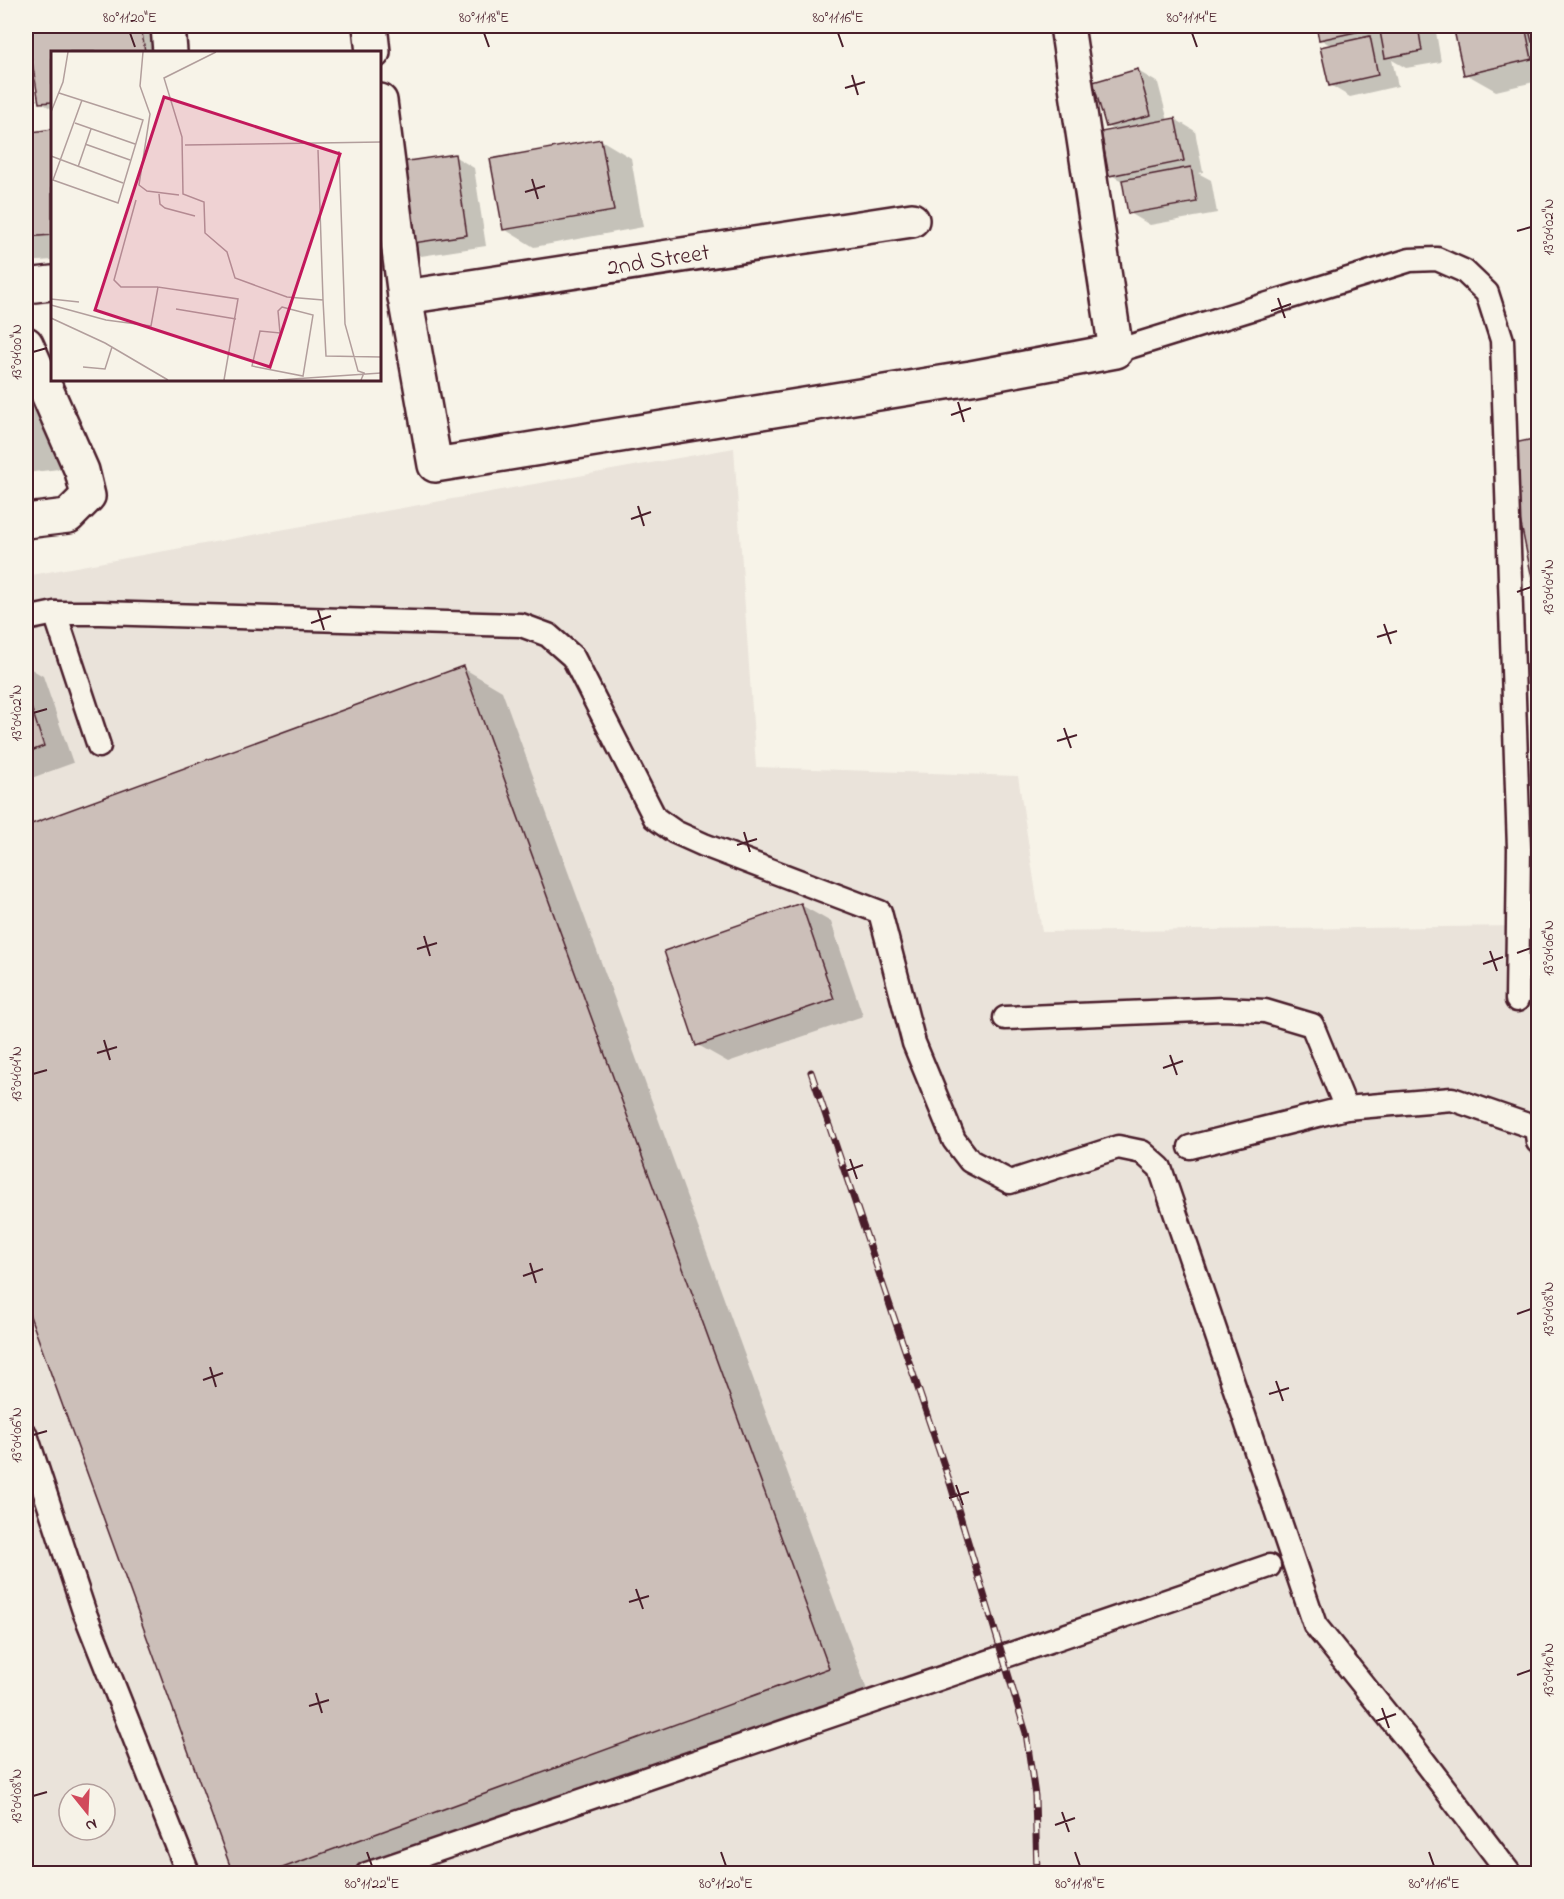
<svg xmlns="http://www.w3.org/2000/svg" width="1564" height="1899" font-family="'Indie Flower',sans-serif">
  <rect width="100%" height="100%" fill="#f7f3e8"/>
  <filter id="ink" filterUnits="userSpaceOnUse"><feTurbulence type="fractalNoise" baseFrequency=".0167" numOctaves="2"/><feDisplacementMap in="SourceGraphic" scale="12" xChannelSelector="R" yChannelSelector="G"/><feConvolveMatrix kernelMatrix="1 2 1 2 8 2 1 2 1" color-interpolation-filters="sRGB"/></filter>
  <g filter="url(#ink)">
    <!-- built -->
    <path fill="#eae3da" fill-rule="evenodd" d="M 734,448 L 756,767 L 1018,776 L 1042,932 L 1519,926 L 1538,1034 L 1538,1873 L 26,1874 L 26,576 ZM 69,1794 L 105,1794 L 105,1830 L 69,1830 Z"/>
    <!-- shadow -->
    <g fill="#0003">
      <polygon points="27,26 176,26 180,52 52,52 52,109 40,102"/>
      <polygon points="955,26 975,26 961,29"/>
      <polygon points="1317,26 1435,26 1441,62 1406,68 1392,60 1398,86 1350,97 1330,85 1332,46 1320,39"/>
      <polygon points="1454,26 1538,26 1538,81 1496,91 1466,74"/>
      <polygon points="26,59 28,134 52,130 52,260 26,262"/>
      <polygon points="1138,71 1158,83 1168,121 1175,119 1195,131 1203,172 1198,173 1211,180 1217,213 1150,225 1130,213 1124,182 1111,175 1115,131 1107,126"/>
      <polygon points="601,140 631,158 643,227 534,247 504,229"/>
      <polygon points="454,156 474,168 486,246 421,256 401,244"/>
      <polygon points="26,378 67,468 26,473"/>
      <polygon points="1538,440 1538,605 1507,446"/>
      <polygon points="26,666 43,676 73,763 26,780"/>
      <polygon points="463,668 502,691 867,1690 365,1874 235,1874 26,1301 26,827"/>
      <polygon points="801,905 831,922 863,1016 728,1062 698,1045"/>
    </g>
    <!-- building -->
    <g fill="#ccbfb9" stroke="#4a1f2b" stroke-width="1.5">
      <polygon points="26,26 141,26 145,52 52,52 52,102 39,103"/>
      <polygon points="1316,26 1369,26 1370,29 1319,40"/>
      <polygon points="1379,26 1418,26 1422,51 1385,58"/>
      <polygon points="1453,26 1525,26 1532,59 1464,75"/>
      <polygon points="1528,26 1538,26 1538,40 1532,42"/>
      <polygon points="1370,36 1378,75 1329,86 1320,47"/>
      <polygon points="1138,69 1151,115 1106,127 1093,82"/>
      <polygon points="1175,118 1184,161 1109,176 1101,132"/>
      <polygon points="52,129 52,235 26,237 26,133"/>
      <polygon points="601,139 614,211 503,230 490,159"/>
      <polygon points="455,154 467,235 400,245 388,164"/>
      <polygon points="1191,167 1197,202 1128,214 1122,180"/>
      <polygon points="1538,438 1538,608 1505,445"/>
      <polygon points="463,666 829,1668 266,1874 233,1874 26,1305 26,826"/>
      <polygon points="26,692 44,746 26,753"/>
      <polygon points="801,903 834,999 696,1046 664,951"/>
    </g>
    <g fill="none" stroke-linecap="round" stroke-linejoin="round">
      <!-- service casing -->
      <g stroke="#4a1f2b" stroke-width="27">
        <g id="service">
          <polyline points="1116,351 1410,260 1437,259 1464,271 1487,293 1502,340 1519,849 1517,1000"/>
          <polyline points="55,613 99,746"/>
          <polyline points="26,619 55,613 100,613 521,625 548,635 573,657 655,818 675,832 704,845 880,912 914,1043 954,1140 970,1161 1010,1182 1118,1147 1142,1152 1160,1168 1315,1625 1410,1743 1510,1874"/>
          <polyline points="1005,1018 1223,1009 1265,1011 1312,1025 1346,1108"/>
          <polyline points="1190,1147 1346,1108 1452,1099 1536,1128 1538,1142"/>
          <polyline points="26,1435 84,1611 188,1873"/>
          <polyline points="367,1874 1269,1566"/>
        </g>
      </g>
      <!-- minor casing -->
      <g stroke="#4a1f2b" stroke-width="38">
        <g id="minor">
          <polyline points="168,26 170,52"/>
          <polyline points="370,26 373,52"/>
          <polyline points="380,101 405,297 435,465 971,378 1116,351 1067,26"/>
          <polyline points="26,286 52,283"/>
          <polyline points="405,297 912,220"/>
          <polyline points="26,344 82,471 88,496 68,516 26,521"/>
        </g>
      </g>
      <!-- service -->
      <use href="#service" stroke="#f7f3e8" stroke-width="22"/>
      <!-- minor -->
      <use href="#minor" stroke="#f7f3e8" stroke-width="33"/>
      <!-- rail casing -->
      <g stroke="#4a1f2b" stroke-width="7">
        <polyline id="rail" points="811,1072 951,1486 1026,1733 1035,1796 1037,1874"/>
      </g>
      <!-- rail -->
      <use href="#rail" stroke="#f7f3e8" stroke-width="4.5" stroke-dasharray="14" stroke-linecap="butt"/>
    </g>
  </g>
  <!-- ticks -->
  <path fill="none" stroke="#4a1f2b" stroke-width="2" d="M 130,33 L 135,47M 484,33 L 489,47M 838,33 L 843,47M 1192,33 L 1197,47M 852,75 L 858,95M 845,88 L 865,82M 532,179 L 538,199M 525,192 L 545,186M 1517,231 L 1531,227M 1278,298 L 1285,318M 1271,311 L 1291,304M 33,352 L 47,348M 958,402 L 964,422M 951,415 L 971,408M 638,506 L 644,526M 631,519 L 651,512M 1517,592 L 1531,587M 318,610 L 324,630M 311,623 L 331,616M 1384,624 L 1391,644M 1377,637 L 1397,631M 33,713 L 47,709M 1064,728 L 1071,748M 1057,741 L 1077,735M 744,832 L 750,852M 737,845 L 757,839M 424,936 L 430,956M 417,949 L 437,943M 1490,951 L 1497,971M 1517,953 L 1531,948M 1483,964 L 1503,957M 104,1040 L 110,1060M 97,1053 L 117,1047M 1170,1055 L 1177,1075M 1163,1068 L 1183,1061M 33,1074 L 47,1070M 850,1159 L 857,1179M 843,1172 L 863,1165M 530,1263 L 536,1283M 523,1276 L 543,1269M 1517,1314 L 1531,1309M 210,1367 L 216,1387M 203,1380 L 223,1373M 1276,1381 L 1283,1401M 1269,1394 L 1289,1388M 33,1435 L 47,1431M 956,1485 L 963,1505M 949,1498 L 969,1492M 636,1589 L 643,1609M 629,1602 L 649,1596M 1517,1675 L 1531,1670M 316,1693 L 322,1713M 309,1706 L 329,1700M 1382,1708 L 1389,1728M 1376,1721 L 1396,1714M 33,1796 L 47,1792M 1062,1812 L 1069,1832M 1055,1825 L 1075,1818M 367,1852 L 372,1866M 721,1852 L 726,1866M 1075,1852 L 1080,1866M 1429,1852 L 1434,1866"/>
  <g text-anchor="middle" stroke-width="4.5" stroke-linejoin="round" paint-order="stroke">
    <!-- street labels -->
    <g font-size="24" fill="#4a1f2b" stroke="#f7f3e8">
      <text transform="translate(658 259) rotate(-9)" y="8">2nd Street</text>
    </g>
  </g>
  <!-- overview -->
  <g transform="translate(51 51)">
    <rect width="330" height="330" fill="#f7f3e8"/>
    <path fill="none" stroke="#b29e9c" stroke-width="1.5" d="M 92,1 L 89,35 L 99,63 L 88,134 L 96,140 L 128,144M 165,1 L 113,27 L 131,86 L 132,143 L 153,151 L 154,182 L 176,201 L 184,227 L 236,246 L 272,249 L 275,305 L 330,306M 8,42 L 92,69 L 67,152 L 2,129 L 31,49M 0,61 L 12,31 L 17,1M 24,72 L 84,93M 34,93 L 79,109M 134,94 L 330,91M 267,99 L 272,249M 288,100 L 294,273 L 307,320 L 313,322 L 310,329M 0,105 L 72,132M 27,116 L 40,78M 108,143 L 109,153 L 114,157 L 144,165M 85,149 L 63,229 L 70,236 L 107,236M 0,248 L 28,251M 0,254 L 55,269 L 100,275 L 107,236 L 187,248 L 173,329M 231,256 L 262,264 L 252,325 L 201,315 L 209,280 L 229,282 L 227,260 ZM 125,258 L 185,268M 0,267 L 54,292 L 117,329M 32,316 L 54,318 L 61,296M 227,329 L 330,322"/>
    <path fill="#c2185b" fill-opacity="0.15" stroke="#c2185b" stroke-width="3" d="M 113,46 L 289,103 L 219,316 L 44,259 Z"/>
    <rect width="330" height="330" fill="none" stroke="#4a1f2b" stroke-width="3"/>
  </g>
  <!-- margin -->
  <rect width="1564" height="1899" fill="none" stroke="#f7f3e8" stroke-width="66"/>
  <!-- north arrow -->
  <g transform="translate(87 1812) rotate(162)"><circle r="28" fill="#f7f3e8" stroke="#b29e9c" stroke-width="1.5"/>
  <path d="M0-4.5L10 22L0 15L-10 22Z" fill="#d1495b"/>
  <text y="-9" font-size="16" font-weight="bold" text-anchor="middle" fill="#4a1f2b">N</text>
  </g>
  <rect x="33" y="33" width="1498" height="1833" fill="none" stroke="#4a1f2b" stroke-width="2"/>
  <g font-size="15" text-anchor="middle" fill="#4a1f2b">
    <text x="130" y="22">80°11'20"E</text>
    <text x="484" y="22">80°11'18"E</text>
    <text x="838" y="22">80°11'16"E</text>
    <text x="1192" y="22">80°11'14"E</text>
    <text transform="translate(1548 227) rotate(-90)" y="5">13°04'02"N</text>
    <text transform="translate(16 352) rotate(-90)" y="5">13°04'00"N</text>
    <text transform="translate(1548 587) rotate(-90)" y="5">13°04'04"N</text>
    <text transform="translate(16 713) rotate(-90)" y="5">13°04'02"N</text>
    <text transform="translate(1548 948) rotate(-90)" y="5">13°04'06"N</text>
    <text transform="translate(16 1074) rotate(-90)" y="5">13°04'04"N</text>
    <text transform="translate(1548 1309) rotate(-90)" y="5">13°04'08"N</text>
    <text transform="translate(16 1435) rotate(-90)" y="5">13°04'06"N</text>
    <text transform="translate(1548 1670) rotate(-90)" y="5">13°04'10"N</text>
    <text transform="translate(16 1796) rotate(-90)" y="5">13°04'08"N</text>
    <text x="372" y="1888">80°11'22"E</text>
    <text x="726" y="1888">80°11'20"E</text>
    <text x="1080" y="1888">80°11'18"E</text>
    <text x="1434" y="1888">80°11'16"E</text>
  </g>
</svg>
